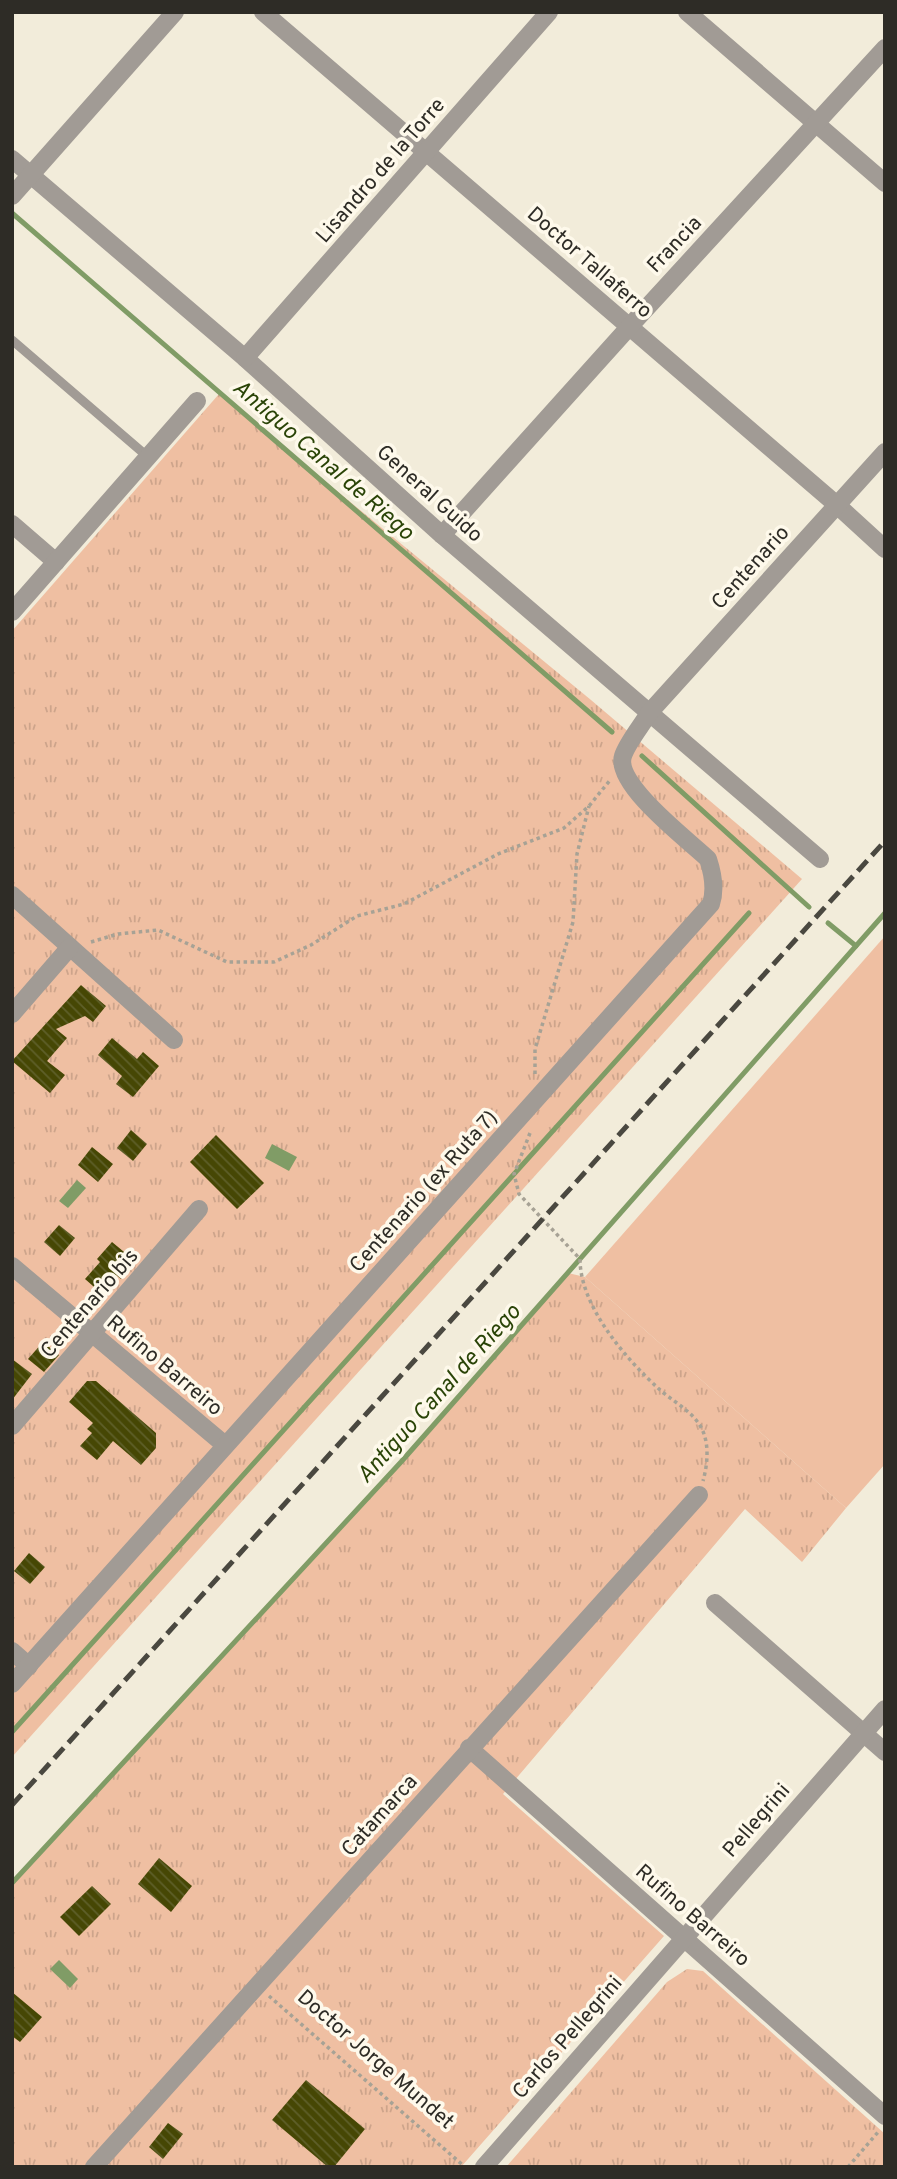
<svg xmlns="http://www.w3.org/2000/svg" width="897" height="2179" font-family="Overpass,sans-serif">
  <defs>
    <pattern id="grass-tufts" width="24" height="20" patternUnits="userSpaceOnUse" patternTransform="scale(1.75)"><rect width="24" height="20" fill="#efbfa2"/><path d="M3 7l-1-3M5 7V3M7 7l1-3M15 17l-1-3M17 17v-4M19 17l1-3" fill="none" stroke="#cda48b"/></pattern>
    <pattern id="building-back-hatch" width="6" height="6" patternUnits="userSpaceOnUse" patternTransform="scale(1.75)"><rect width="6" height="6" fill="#464704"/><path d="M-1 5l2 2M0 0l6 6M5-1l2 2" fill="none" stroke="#5e5f29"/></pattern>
  </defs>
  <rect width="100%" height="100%" fill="#f2ecda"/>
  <!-- grass -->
  <g fill="url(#grass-tufts)">
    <polygon points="219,394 591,700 802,879 12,1757 12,631"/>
    <polygon points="568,1273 585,1277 846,1508 802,1562 745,1509 503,1794 664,1936 461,2167 12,2167 12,1885 401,1462"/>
    <polygon points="687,1969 703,1971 885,2134 885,2167 506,2167 667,1982"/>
  </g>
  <!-- pitch -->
  <polygon fill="#efbfa2" points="885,936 885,1464 846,1508 585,1277"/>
  <!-- water -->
  <g fill="#809c66">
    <polygon points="272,1144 297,1157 289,1171 265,1158"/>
    <polygon points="77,1180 86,1188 68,1208 59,1201"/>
    <polygon points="59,1960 78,1979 70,1988 50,1969"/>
  </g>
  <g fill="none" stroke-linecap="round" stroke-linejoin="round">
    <!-- stream -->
    <g stroke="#809c66" stroke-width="5">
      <polyline points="12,213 612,732"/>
      <polyline points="642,756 809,907"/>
      <polyline points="828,923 856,946"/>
      <polyline points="12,1732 749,913"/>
      <polyline points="12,1883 401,1462 885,913"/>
    </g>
  </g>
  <!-- building -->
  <g fill="url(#building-back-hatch)">
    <polygon points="81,985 106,1006 93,1022 85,1016 56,1029 67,1038 47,1061 65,1075 50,1093 12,1061"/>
    <polygon points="112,1038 137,1059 143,1052 159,1066 133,1097 116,1084 122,1076 98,1055"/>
    <polygon points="131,1130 147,1144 133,1161 117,1148"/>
    <polygon points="216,1135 264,1183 237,1209 190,1162"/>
    <polygon points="92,1147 113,1164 98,1182 78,1165"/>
    <polygon points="59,1225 75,1238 60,1256 44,1242"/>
    <polygon points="112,1242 135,1261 121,1279 116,1275 101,1293 85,1279 100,1262 97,1259"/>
    <polygon points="43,1342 59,1355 44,1372 28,1359"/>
    <polygon points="12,1359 32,1374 12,1400"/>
    <polygon points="87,1381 96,1381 156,1433 156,1448 141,1465 113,1441 97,1460 80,1446 92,1433 87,1429 93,1423 69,1402"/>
    <polygon points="29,1553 45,1567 30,1584 14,1571"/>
    <polygon points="159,1858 192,1886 171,1912 138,1884"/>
    <polygon points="92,1886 111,1904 79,1936 60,1917"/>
    <polygon points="12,1992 42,2017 20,2042 12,2036"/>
    <polygon points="306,2080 365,2129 334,2167 328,2167 272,2120"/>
    <polygon points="168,2123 183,2134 163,2159 149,2147"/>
  </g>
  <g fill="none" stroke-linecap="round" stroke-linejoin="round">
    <!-- path -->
    <g stroke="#a7a295" stroke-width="3.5" stroke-dasharray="3.5 3.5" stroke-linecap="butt">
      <polyline points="91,942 118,934 158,930 227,962 274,962 311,945 357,916 404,904 498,854 564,828 589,806 611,779"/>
      <polyline points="535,1074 535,1049 573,922 577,854 589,806"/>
      <path d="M 530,1133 L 514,1174 L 519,1194 L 580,1259 C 580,1306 625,1358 659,1389 C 671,1400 690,1410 699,1424 C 710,1440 708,1463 703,1481"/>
      <polyline points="269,1996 465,2167"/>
      <polyline points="848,2167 879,2131"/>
    </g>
    <!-- service -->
    <polyline stroke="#a19b95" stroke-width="9" points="12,340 148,457"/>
    <!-- minor -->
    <g stroke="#a19b95" stroke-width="18">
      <polyline points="263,12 837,505 885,549"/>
      <polyline points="687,12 885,183"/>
      <polyline points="12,159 245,358 442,535 820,859"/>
      <polyline points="12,196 175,12"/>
      <polyline points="245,358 549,12"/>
      <polyline points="12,524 56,562"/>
      <polyline points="442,535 630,326 885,48"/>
      <polyline points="12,612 197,401"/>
      <polyline points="12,895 174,1040"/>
      <polyline points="12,1014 70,947"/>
      <polyline points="12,1266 225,1445"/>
      <polyline points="12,1426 199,1209"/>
      <polyline points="715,1603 885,1752"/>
      <polyline points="12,1651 29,1666"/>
      <path d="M 12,1684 L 711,904 C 716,889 713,874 708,859 C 688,840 614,784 623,756 C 627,743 642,725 649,713 L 885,452"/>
      <polyline points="469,1748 885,2116"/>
      <polyline points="94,2167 699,1495"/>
      <polyline points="484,2167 885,1709"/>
    </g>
    <!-- rail -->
    <polyline stroke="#4a4840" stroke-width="5" stroke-dasharray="14 7" stroke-linecap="butt" points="12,1805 885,841"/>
  </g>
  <g text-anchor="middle" stroke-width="7" stroke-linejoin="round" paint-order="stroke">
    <!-- street labels -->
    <g font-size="21" fill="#2e2c26" stroke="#fef9eb">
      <text transform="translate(380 170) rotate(-49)" y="7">Lisandro de la Torre</text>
      <text transform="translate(674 244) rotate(-47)" y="7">Francia</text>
      <text transform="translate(590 262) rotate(41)" y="7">Doctor Tallaferro</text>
      <text transform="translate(430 493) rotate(42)" y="7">General Guido</text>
      <text transform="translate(750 567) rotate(-48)" y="7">Centenario</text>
      <text transform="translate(423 1191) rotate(-48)" y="7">Centenario (ex Ruta 7)</text>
      <text transform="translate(89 1303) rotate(-49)" y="7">Centenario bis</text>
      <text transform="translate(165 1365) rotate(40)" y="7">Rufino Barreiro</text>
      <text transform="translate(379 1815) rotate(-48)" y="7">Catamarca</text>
      <text transform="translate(756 1820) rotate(-49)" y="7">Pellegrini</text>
      <text transform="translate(693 1915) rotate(41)" y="7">Rufino Barreiro</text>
      <text transform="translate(567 2037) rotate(-49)" y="7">Carlos Pellegrini</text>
      <text transform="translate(376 2059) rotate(41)" y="7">Doctor Jorge Mundet</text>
    </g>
    <!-- water labels -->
    <g font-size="23" font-style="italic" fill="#2a4407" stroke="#fef9eb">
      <text transform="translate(324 459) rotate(41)" y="8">Antiguo Canal de Riego</text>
      <text transform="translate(438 1393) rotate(-48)" y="8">Antiguo Canal de Riego</text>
    </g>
  </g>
  <!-- border -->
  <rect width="897" height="2179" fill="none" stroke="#2e2c26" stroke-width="28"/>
</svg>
